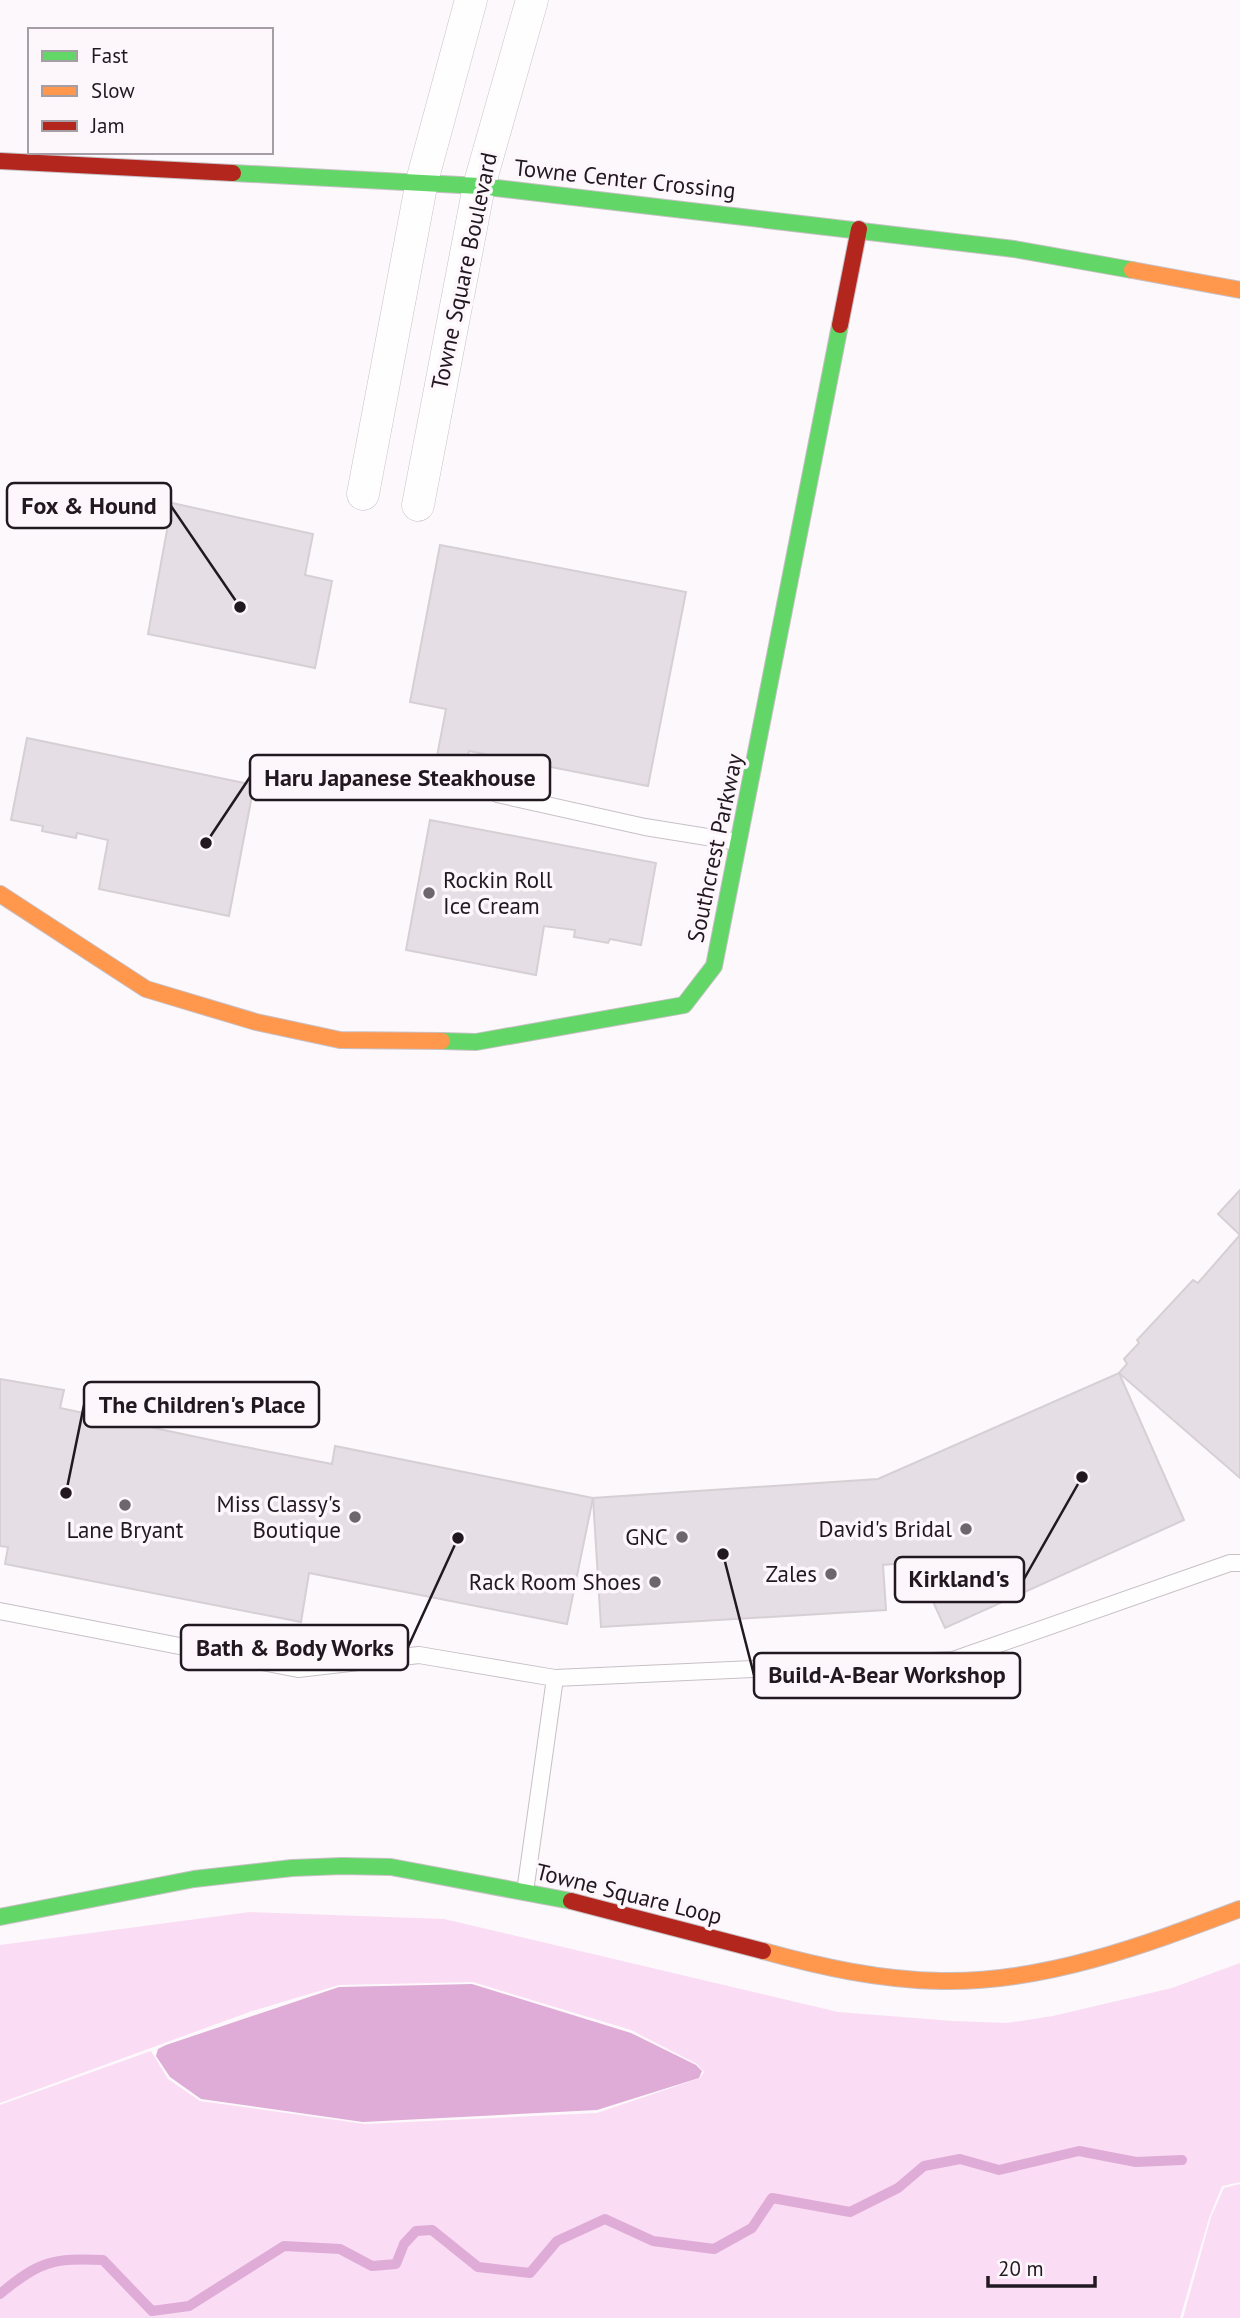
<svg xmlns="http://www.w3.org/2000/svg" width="1240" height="2318" font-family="'PT Sans',sans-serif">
  <rect width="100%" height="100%" fill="#fcf8fb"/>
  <!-- green -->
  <g fill="#fadcf4">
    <polygon points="250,1912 444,1919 838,2012 953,2021 1007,2023 1053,2016 1172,1988 1240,1963 1240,2182 1222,2186 1209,2218 1180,2318 0,2318 0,2105 151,2051 168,2079 200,2101 365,2124 597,2113 700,2078 704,2072 697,2064 631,2030 473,1982 339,1985 252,2011 0,2103 0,1945"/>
    <polygon points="1240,2184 1240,2318 1183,2318 1211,2217 1224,2188"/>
  </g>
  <!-- water -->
  <polygon fill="#dfabd7" points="472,1984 631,2033 696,2065 702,2071 699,2078 597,2110 363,2122 201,2099 170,2077 156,2056 158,2049 166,2045 339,1987"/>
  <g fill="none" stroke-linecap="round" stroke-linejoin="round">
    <!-- stream -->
    <path stroke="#dfabd7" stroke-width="10" d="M 0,2294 C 39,2261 53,2258 103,2260 L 152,2311 L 189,2306 L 284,2246 L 340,2249 L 372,2266 L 396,2264 L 404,2244 L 416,2231 L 432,2230 L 478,2267 L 530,2273 L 557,2241 L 605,2219 L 653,2241 L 714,2249 L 752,2228 L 772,2198 L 850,2212 L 898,2188 L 924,2166 L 960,2159 L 999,2170 L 1079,2151 L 1136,2162 L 1182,2160"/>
  </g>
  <!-- building -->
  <g fill="#e5dee4" stroke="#d6cfd4" stroke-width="2">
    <polygon points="172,503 313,534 305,575 332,581 315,668 148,634"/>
    <polygon points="440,545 686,592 648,786 469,751 463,778 434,772 446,709 410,702"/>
    <polygon points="27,738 254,785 229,916 99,889 108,840 77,833 76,838 42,831 43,826 11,820"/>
    <polygon points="430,820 656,863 641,945 610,939 608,943 574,937 575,930 544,926 536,975 406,950"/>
    <polygon points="1240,1190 1240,1478 1119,1373 1127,1364 1124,1359 1139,1343 1137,1340 1193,1280 1198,1283 1240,1235 1218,1214"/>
    <polygon points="1119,1373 1184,1520 945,1628 915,1562 883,1565 886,1610 601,1627 593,1498 878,1479"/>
    <polygon points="0,1379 64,1390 60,1408 225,1443 332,1464 335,1446 593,1498 567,1624 309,1573 301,1622 5,1564 8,1547 0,1546"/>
  </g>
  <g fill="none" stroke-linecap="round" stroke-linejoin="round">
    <!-- lane casing -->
    <g stroke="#c7c0c6" stroke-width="18">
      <g id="lane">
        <polyline points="497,794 645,827 738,842"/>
        <polyline points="0,1611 298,1669 419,1655 555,1678 953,1660 1230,1563 1240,1563"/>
        <polyline points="525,1892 555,1678"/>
      </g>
    </g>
    <!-- street casing -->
    <g stroke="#c7c0c6" stroke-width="33">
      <g id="street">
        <polyline points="363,494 422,181 471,0"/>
        <polyline points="418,505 479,186 532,0"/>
      </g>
    </g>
    <!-- fast casing -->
    <g stroke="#c7c0c6" stroke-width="18">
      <g id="fast">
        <polyline points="233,173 479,186 1014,249 1132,270"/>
        <polyline points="442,1041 476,1042 684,1005 714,966 840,325"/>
        <polyline points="0,1917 194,1879 292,1868 342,1866 391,1867 571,1901"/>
      </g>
    </g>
    <!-- slow casing -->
    <g stroke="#c7c0c6" stroke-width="18">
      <g id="slow">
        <polyline points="1132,270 1240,290"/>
        <polyline points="0,894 146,989 256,1022 340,1040 442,1041"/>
        <path d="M 763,1951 C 821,1967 880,1980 941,1981 C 1044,1983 1145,1945 1240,1909"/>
      </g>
    </g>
    <!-- jam casing -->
    <g stroke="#c7c0c6" stroke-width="18">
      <g id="jam">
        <polyline points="0,161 233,173"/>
        <polyline points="840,325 859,229"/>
        <polyline points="571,1901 763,1951"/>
      </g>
    </g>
    <!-- lane -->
    <use href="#lane" stroke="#fffefe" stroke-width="16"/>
    <!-- street -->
    <use href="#street" stroke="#fffefe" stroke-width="32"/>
    <!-- fast -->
    <use href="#fast" stroke="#63d668" stroke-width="16"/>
    <!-- slow -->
    <use href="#slow" stroke="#ff974d" stroke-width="16"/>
    <!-- jam -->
    <use href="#jam" stroke="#b3261e" stroke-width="16"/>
  </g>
  <!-- markers -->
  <g fill="#6e666d" stroke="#fdf7fc" stroke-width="2.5">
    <circle cx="429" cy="893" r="7"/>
    <circle cx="125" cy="1505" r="7"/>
    <circle cx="355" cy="1517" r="7"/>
    <circle cx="966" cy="1529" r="7"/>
    <circle cx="682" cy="1537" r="7"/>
    <circle cx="831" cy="1574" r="7"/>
    <circle cx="655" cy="1582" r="7"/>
  </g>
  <g text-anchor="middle" stroke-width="7" stroke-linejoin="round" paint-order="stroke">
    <!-- street labels -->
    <g font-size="23" fill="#221820" stroke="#fdf7fc">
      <text transform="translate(625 179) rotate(6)" y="8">Towne Center Crossing</text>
      <text transform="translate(464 271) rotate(-78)" y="8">Towne Square Boulevard</text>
      <text transform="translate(715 848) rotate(-78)" y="8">Southcrest Parkway</text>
      <text transform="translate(629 1894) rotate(14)" y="8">Towne Square Loop</text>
    </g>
    <!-- poi labels -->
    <g font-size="23" fill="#221820" stroke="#fdf7fc" text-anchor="end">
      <text x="443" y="888" text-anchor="start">Rockin Roll<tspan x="443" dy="26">Ice Cream</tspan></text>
      <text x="341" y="1512">Miss Classy's<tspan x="341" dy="26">Boutique</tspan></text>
      <text x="952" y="1537">David's Bridal</text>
      <text x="125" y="1538" text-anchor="middle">Lane Bryant</text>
      <text x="668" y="1545">GNC</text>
      <text x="817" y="1582">Zales</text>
      <text x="641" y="1590">Rack Room Shoes</text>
    </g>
  </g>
  <!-- callouts -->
  <path fill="none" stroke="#221820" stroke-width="2.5" d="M240 607L171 506M206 843L250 777M66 1493L84 1405M1082 1477L1024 1579M458 1538L408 1647M723 1554L754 1675"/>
  <g fill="#221820" stroke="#fdf7fc" stroke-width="2.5">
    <circle cx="240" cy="607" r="7"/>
    <circle cx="206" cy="843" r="7"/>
    <circle cx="66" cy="1493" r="7"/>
    <circle cx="1082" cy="1477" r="7"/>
    <circle cx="458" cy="1538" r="7"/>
    <circle cx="723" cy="1554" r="7"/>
  </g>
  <g fill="#fdf7fc" stroke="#221820" stroke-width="2.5">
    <rect x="7" y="483" width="164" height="45" rx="7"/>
    <rect x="250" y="755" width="300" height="45" rx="7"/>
    <rect x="84" y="1382" width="235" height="45" rx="7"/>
    <rect x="895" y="1557" width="129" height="45" rx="7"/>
    <rect x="181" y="1625" width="227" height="45" rx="7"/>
    <rect x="754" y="1653" width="266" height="45" rx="7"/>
  </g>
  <g font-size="24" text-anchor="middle" font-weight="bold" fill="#221820">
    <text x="89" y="514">Fox &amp; Hound</text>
    <text x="400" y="786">Haru Japanese Steakhouse</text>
    <text x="202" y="1413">The Children's Place</text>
    <text x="959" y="1587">Kirkland's</text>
    <text x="295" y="1656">Bath &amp; Body Works</text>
    <text x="887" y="1683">Build-A-Bear Workshop</text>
  </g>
  <!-- legend -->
  <rect x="28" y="28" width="245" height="126" fill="#fdf7fc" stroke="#a59ea4" stroke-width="2"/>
  <rect x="42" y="51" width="35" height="10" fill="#63d668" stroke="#a59ea4" stroke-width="2"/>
  <text x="91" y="63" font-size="21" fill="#221820">Fast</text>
  <rect x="42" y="86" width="35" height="10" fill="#ff974d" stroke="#a59ea4" stroke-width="2"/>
  <text x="91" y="98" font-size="21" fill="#221820">Slow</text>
  <rect x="42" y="121" width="35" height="10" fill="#b3261e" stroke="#a59ea4" stroke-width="2"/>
  <text x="91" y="133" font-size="21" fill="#221820">Jam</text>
  <!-- scale -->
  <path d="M988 2276v10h107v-10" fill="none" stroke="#221820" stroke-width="3.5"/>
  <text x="998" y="2276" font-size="21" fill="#221820" stroke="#fdf7fc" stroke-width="5" paint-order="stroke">20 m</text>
</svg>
